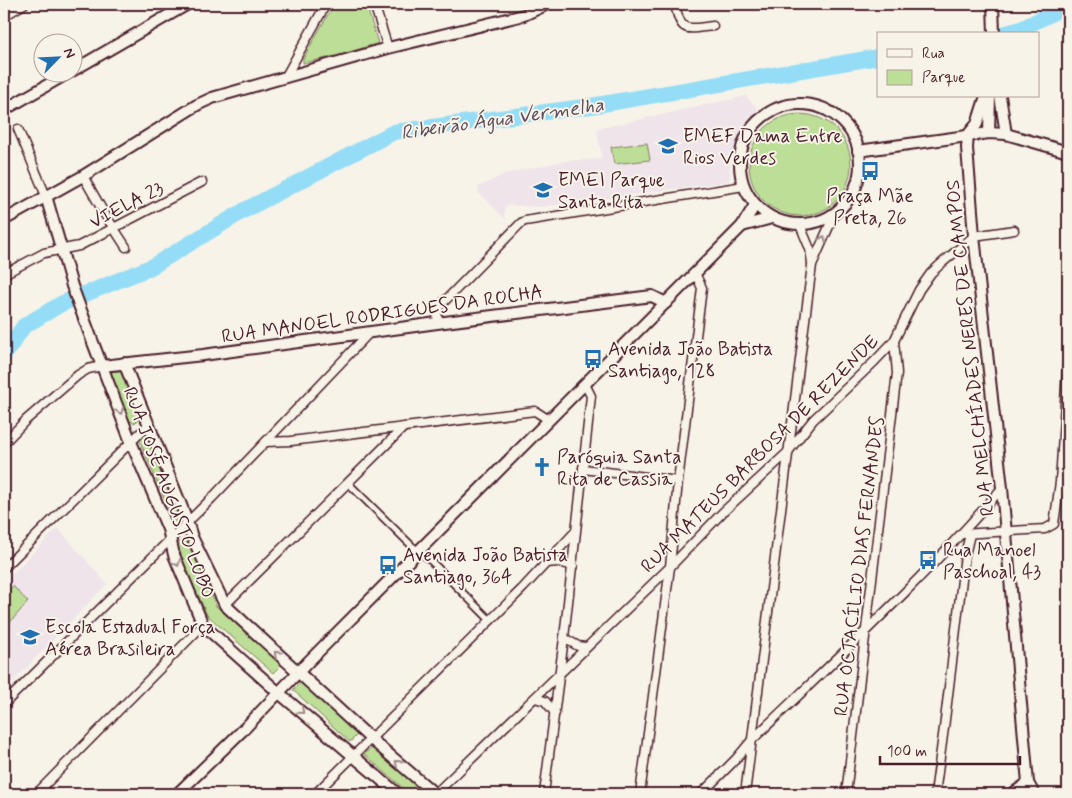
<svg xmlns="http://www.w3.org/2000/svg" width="1072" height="798" font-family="Mynerve,sans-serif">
  <rect width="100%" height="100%" fill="#f7f3e8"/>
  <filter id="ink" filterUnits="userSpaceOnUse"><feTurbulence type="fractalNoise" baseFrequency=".02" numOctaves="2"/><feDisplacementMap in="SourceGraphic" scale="10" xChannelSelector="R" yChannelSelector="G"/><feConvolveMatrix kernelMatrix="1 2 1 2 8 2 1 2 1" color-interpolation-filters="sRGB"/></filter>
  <g filter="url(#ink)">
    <!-- built -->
    <g fill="#efe4ea">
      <polygon points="746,96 758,109 739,134 730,166 729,181 609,198 539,207 508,205 505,209 504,215 507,221 479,193 478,187 505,174 564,161 602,159 597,129"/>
      <polygon points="58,528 107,584 4,691 4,582"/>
    </g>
    <!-- green -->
    <g fill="#bdde97" stroke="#847e61">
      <polygon points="334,4 366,4 378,43 341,55 303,63 303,59"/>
      <circle cx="800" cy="165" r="51"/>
      <polygon points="647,143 650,160 614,164 611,147"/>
      <polygon points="118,371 124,374 140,416 139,420 134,423 128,420 110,372"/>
      <polygon points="143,433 149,435 181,516 174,522 139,439"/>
      <polygon points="187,536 216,606 282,664 273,673 207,615 176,547 177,544"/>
      <polygon points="13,586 28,602 4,629 4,596"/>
      <polygon points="301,682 359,733 350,742 293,690"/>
      <polygon points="375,745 425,790 419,794 410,794 364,754"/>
    </g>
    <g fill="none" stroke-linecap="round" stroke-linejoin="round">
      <!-- river -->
      <g stroke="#95ddf7" stroke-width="16">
        <polyline points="1003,34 1021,29 1068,5"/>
        <polyline points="4,355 24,326 61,304 151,267 245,210 394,132 591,106 878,57"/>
      </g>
      <!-- pedestrian casing -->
      <g stroke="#4a1f2b" stroke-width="9">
        <polyline id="pedestrian" points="348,483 412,546 431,561 490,620"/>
      </g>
      <!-- minor casing -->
      <g stroke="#4a1f2b" stroke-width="11">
        <g id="minor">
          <polyline points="374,4 388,48"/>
          <path d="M 675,4 C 681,34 686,29 713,26"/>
          <polyline points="4,16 24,4"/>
          <polyline points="286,76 326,4"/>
          <polyline points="18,129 46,196"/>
          <polyline points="83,176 104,213 126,247"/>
          <polyline points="800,225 810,249 812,263"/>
          <polyline points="4,274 44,253 79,246 202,182"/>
          <polyline points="437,323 438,308 521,223 525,221 744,186"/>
          <polyline points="266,442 291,441 535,411 549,420"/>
          <polyline points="4,443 26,420 78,375 88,369 102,366"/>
          <polyline points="583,469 678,481"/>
          <polyline points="962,534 1045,529 1054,524 1060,482 1068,353"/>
          <polyline points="546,563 558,562 573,566"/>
          <polyline points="4,568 149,424"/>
          <polyline points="225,605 404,427"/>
          <polyline points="564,638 578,646 585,647"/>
          <polyline points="535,698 545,701 555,713"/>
          <polyline points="4,704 212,498 370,332"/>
          <polyline points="36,794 203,625"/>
          <polyline points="315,794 523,588 575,532"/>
          <polyline points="435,794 670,567 722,513 787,453 813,420 874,362 894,341 919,290 931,273 942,263 974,236 1014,230"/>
          <polyline points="544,794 564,638 583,469 591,396 585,384"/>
          <polyline points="640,794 670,567 678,481 702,288 695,273"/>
          <path d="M 701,794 L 736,759 L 752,740 C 837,658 925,578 1002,488"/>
          <polyline points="745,794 812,265 835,213"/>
          <polyline points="846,794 897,373 894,341"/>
          <polyline points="935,794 944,728 965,555 970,534"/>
        </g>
      </g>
      <!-- tertiary casing -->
      <g stroke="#4a1f2b" stroke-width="14">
        <g id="tertiary">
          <polyline points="993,4 994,34"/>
          <polyline points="72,71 188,4"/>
          <polyline points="986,96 977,124 968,135 967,148 974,236 1002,488 1028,783 1034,794"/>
          <polyline points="1000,96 1006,134"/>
          <circle cx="800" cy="164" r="60"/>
          <polyline points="4,110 70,72"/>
          <polyline points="989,133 990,97"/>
          <polyline points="858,151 989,133 1006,134 1068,152"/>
          <polyline points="46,196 72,286 92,340 131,442 168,529 174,555 203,625 279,693 398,794"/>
          <polyline points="4,220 83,176 197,105 212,98 388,48 524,15 548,4"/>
          <polyline points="742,226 772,218"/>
          <polyline points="124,363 185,515 192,537 225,605 371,739 435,794"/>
          <polyline points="102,366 203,355 437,323 652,296 666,303"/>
          <polyline points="177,794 245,728 308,662 742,226 755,205"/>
          <polyline points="1012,794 1028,783"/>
        </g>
      </g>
      <!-- pedestrian -->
      <use href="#pedestrian" stroke="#f7f3e8" stroke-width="5.5"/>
      <!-- minor -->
      <use href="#minor" stroke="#f7f3e8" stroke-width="8"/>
      <!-- tertiary -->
      <use href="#tertiary" stroke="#f7f3e8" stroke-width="10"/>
    </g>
    <!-- one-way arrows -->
    <defs><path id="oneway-chevron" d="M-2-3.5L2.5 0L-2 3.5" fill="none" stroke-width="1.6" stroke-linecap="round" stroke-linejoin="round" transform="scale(1.25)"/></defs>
    <g stroke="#a0898a">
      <use href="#oneway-chevron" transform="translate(823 239) rotate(-66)"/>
      <use href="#oneway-chevron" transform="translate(120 411) rotate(69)"/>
      <use href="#oneway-chevron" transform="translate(177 563) rotate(68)"/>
      <use href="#oneway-chevron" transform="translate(277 654) rotate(-137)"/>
      <use href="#oneway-chevron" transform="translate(301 711) rotate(40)"/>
      <use href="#oneway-chevron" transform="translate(398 763) rotate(-139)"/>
    </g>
  </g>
  <!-- icons -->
  <defs>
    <g id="school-bare" transform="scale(1.5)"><path d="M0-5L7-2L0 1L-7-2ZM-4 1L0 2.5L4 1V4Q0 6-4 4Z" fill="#1f6fb2" stroke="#f7f3e8" stroke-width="2.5" paint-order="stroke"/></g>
    <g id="bus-bare" transform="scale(1.5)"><path d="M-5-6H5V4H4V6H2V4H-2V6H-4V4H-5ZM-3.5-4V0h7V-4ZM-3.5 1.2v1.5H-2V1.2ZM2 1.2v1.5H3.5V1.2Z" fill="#1f6fb2" stroke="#f7f3e8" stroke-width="2.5" paint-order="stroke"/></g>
    <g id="church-bare" transform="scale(1.5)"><path d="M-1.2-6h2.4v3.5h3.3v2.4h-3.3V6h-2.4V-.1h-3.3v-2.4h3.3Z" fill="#1f6fb2" stroke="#f7f3e8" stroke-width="2.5" paint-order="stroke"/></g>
  </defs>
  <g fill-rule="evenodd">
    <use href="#school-bare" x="668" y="146"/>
    <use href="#bus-bare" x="870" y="171"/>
    <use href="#school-bare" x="543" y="190"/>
    <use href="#bus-bare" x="593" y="359"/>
    <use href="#church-bare" x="542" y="467"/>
    <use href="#bus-bare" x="928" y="560"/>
    <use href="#bus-bare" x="388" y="565"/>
    <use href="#school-bare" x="30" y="637"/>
  </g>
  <g text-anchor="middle" stroke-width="4" stroke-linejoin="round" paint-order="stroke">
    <!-- poi labels -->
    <g font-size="19" fill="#4a1f2b" stroke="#f7f3e8" text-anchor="start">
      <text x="683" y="142">EMEF Dama Entre<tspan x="683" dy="22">Rios Verdes</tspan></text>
      <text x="558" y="186">EMEI Parque<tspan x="558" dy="22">Santa Rita</tspan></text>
      <text x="870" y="202" text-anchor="middle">Praça Mãe<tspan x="870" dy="22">Preta, 26</tspan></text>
      <text x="608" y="355">Avenida João Batista<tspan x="608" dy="22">Santiago, 128</tspan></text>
      <text x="557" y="463">Paróquia Santa<tspan x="557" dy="22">Rita de Cassia</tspan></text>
      <text x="943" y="556">Rua Manoel<tspan x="943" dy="22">Paschoal, 43</tspan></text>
      <text x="403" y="561">Avenida João Batista<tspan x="403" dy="22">Santiago, 364</tspan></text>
      <text x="45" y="633">Escola Estadual Força<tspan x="45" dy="22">Aérea Brasileira</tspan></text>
    </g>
    <!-- street labels -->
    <g font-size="19" fill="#4a1f2b" stroke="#f7f3e8">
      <text transform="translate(126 204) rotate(-27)" y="7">VIELA 23</text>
      <text transform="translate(382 313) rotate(-8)" y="7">RUA MANOEL RODRIGUES DA ROCHA</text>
      <text transform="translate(969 348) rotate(-96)" y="7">RUA MELCHÍADES NERES DE CAMPOS</text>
      <text transform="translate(759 453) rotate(-45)" y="7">RUA MATEUS BARBOSA DE REZENDE</text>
      <text transform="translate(170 492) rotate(69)" y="7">RUA JOSÉ AUGUSTO LOBO</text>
      <text transform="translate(858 566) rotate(-83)" y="7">RUA OCTACÍLIO DIAS FERNANDES</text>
    </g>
    <!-- water labels -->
    <g font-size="20" font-style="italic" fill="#5d4e5e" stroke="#f7f3e8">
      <text transform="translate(502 118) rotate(-8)" y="7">Ribeirão Água Vermelha</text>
    </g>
  </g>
  <!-- margin -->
  <rect width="1072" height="798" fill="none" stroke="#f7f3e8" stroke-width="20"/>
  <rect x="10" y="10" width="1052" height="778" fill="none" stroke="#4a1f2b" stroke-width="2" filter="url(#ink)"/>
  <!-- legend -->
  <rect x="877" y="32" width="162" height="65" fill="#f7f3e8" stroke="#b29e9c"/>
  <rect x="887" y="49" width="25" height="8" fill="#f7f3e8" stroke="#b29e9c"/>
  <text x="922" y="58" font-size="15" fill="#4a1f2b">Rua</text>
  <rect x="887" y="70" width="25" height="15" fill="#bdde97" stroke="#b29e9c"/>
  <text x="922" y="82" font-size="15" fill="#4a1f2b">Parque</text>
  <!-- north arrow -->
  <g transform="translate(58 58) rotate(66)"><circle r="24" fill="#f7f3e8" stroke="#b29e9c"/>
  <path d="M0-4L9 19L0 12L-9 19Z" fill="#1f6fb2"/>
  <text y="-8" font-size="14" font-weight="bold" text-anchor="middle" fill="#4a1f2b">N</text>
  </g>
  <!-- scale -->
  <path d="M880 756v8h140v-8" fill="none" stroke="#4a1f2b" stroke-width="2.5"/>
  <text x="887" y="756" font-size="15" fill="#4a1f2b" stroke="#f7f3e8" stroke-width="4" paint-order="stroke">100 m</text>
</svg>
